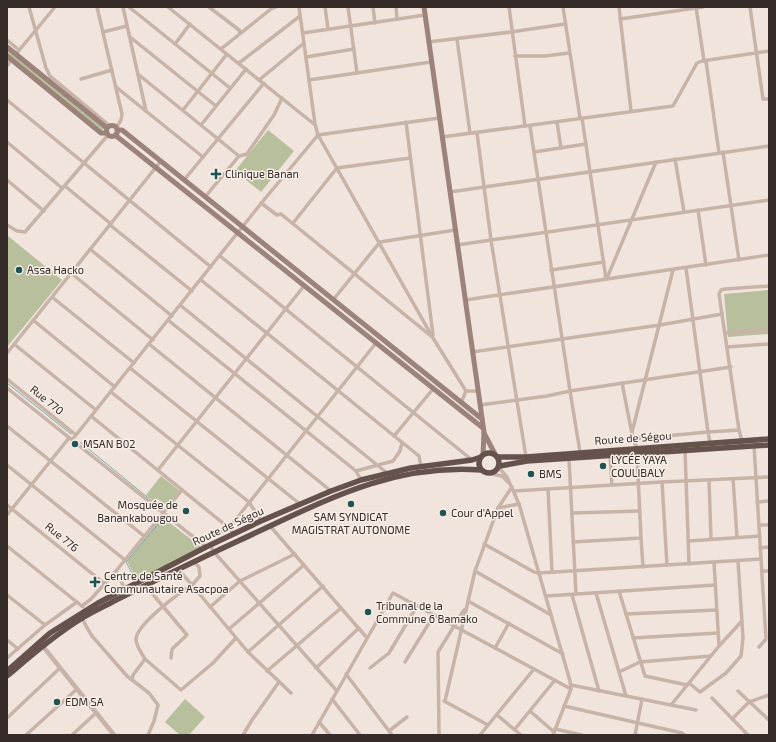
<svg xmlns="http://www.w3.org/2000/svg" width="776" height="742" font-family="'Exo 2',sans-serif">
  <rect width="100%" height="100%" fill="#f0e4dc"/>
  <!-- green -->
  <g fill="#b7bf9c">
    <polygon points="7,48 105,127 101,132 7,55"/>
    <polygon points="268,130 294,151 261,192 235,171"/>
    <polygon points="8,236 62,280 7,347 7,237"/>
    <polygon points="769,290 769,334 728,337 724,294"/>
    <polygon points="161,476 180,491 167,506 158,499 155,502 146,495"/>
    <polygon points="162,517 201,547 137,581 127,561"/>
    <polygon points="185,699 205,717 189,735 180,735 165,722"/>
  </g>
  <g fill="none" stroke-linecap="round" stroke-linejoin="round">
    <!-- stream -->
    <g stroke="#7caca9" stroke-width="1">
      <polyline points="7,383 71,434"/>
      <polyline points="80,442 163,510"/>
      <polyline points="136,581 126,562 164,517"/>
    </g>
    <!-- minor -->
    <g stroke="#c8b3a8" stroke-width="3.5">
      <polyline points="29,7 46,68 50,76 110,126"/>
      <polyline points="97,7 122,114 121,120 116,128"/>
      <polyline points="123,7 146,111"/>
      <polyline points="129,7 230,88"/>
      <polyline points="168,7 314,124"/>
      <polyline points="209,7 239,30 240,33"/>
      <polyline points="299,7 315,124 318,135 433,338 466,391 478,391"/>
      <polyline points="325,7 328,29"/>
      <polyline points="348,7 357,73"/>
      <polyline points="373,7 375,23"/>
      <polyline points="396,7 397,19"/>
      <polyline points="509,7 525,126"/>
      <polyline points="563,7 580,118"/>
      <polyline points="619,7 631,111"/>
      <polyline points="696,7 704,61"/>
      <polyline points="750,7 763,99 769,99"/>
      <polyline points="620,19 703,7"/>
      <polyline points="103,32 127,26"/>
      <polyline points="303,33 425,15"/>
      <polyline points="130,37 216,106"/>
      <polyline points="457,39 470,133"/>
      <polyline points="7,40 19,50"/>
      <polyline points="428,42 511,32 565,24"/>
      <polyline points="175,44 190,24"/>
      <polyline points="221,49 271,9 276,7"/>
      <polyline points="16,54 55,7"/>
      <polyline points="515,56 545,56 569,53"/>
      <polyline points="306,57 354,49"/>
      <polyline points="706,61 719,153"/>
      <polyline points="239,63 300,16"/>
      <polyline points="7,66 11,60"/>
      <polyline points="139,75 239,156 205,197"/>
      <polyline points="81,79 112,70"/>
      <polyline points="259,80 304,43"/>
      <polyline points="309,80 431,62"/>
      <polyline points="116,87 203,157"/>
      <polyline points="7,100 211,267"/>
      <polyline points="183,110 227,54"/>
      <polyline points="582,118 606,279"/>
      <polyline points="406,122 433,335"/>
      <polyline points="557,122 561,148"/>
      <polyline points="201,125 246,69"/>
      <polyline points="530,126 570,391 580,452"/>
      <polyline points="477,133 491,240 526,457"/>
      <polyline points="442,137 673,106 697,63 702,61 769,51"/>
      <polyline points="7,142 62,188"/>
      <polyline points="534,152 586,144"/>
      <polyline points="723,152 739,260"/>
      <polyline points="239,156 247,154 251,148 274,115 282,98"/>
      <polyline points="675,159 684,212"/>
      <polyline points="7,180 44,211"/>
      <polyline points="184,180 264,83"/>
      <polyline points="65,186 111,224"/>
      <polyline points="450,192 769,146"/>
      <polyline points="261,203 277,215 281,214 431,336"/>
      <polyline points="698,210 706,265"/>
      <polyline points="293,223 337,168 410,158"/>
      <polyline points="7,225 17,231 25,232 108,135"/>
      <polyline points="110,225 192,291"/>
      <polyline points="457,245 769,200"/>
      <polyline points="90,249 172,316"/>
      <polyline points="220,256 472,460"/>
      <polyline points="686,268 708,432 739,430"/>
      <polyline points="551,270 604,262"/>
      <polyline points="71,273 153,340"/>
      <polyline points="607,278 656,162"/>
      <polyline points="201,280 419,456 421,467"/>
      <polyline points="52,297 134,363"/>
      <polyline points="333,300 380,242 455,230"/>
      <polyline points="465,300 769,255"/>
      <polyline points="180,305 387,473"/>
      <polyline points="33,320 115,387"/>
      <polyline points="168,320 356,471 361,480"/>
      <polyline points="725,333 769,330"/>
      <polyline points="14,344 96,410"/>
      <polyline points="149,344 331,491"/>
      <polyline points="727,347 769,344"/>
      <polyline points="472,352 660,325 722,314"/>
      <polyline points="7,353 161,161"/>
      <polyline points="130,368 300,504"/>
      <polyline points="7,379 76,435"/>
      <polyline points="622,383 633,439 637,448"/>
      <polyline points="7,388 206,547"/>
      <polyline points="111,392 249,502 261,521"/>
      <polyline points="461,403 466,391"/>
      <polyline points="480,405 547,396 570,391 731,367"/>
      <polyline points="91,416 229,528 234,534"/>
      <polyline points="7,426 144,536"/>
      <polyline points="632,432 673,270"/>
      <polyline points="394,436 433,389"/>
      <polyline points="633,439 708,432 710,443"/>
      <polyline points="72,440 263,201 318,135 439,118"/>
      <polyline points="742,441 739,430 719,294 721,290 725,289 769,286"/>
      <polyline points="754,446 766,639 759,647"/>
      <polyline points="685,450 689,564"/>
      <polyline points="610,455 612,485"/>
      <polyline points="569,459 576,594"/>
      <polyline points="7,465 125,560"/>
      <polyline points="499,468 507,477 519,504 570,681 571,689 553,735"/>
      <polyline points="158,470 304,286"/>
      <polyline points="356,471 393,461 400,451 402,443"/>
      <polyline points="491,474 502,476 509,483"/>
      <polyline points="733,479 737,537"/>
      <polyline points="709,480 711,539"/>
      <polyline points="548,489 552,572"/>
      <polyline points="514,491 662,482"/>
      <polyline points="757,502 769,501"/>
      <polyline points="7,505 105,584"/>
      <polyline points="498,508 519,504"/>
      <polyline points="572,513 640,511"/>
      <polyline points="7,515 69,438"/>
      <polyline points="759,525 769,525"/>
      <polyline points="270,526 367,638"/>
      <polyline points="641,538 643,567"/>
      <polyline points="689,541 760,536"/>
      <polyline points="199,542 229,528 376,343"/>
      <polyline points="573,542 641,538 637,454"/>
      <polyline points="484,544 534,572 539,573 761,559"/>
      <polyline points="210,545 214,552 337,691"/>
      <polyline points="7,546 83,607"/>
      <polyline points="760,548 769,547"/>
      <polyline points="194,562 199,567 200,576 192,585 248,652 291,693"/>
      <polyline points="714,562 719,646"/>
      <polyline points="667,565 662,482 769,477"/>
      <polyline points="116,571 125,589"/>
      <polyline points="475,571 551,615"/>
      <polyline points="762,571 769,571"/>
      <polyline points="145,585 187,635 172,649 171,658"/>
      <polyline points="619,591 645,676 687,685"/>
      <polyline points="596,593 626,696"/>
      <polyline points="7,595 45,625"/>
      <polyline points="572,595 599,691"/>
      <polyline points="546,596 715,585"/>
      <polyline points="468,601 563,654"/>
      <polyline points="82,606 91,599 116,571 182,490"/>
      <polyline points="210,607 240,581 295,554"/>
      <polyline points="626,614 717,610"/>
      <polyline points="82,618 86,626 92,636 127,676 149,693 158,705 154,721 148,735"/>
      <polyline points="229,629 304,565"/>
      <polyline points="633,638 718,633"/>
      <polyline points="7,640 18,649"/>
      <polyline points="495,648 509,623"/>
      <polyline points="248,652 323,586"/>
      <polyline points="7,658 45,625 77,602"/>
      <polyline points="145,659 181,690 213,663 236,638"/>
      <polyline points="405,662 434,615"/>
      <polyline points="316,668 359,628"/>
      <polyline points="370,668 389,653 417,606"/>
      <polyline points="267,671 341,608"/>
      <polyline points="619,672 640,662 711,656"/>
      <polyline points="346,674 392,735"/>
      <path d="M 132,680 L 133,675 L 145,659 C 142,653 136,647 136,639 C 137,624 179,593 192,585 L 178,569"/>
      <polyline points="689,683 700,692 726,673 741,656 743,638 738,561"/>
      <polyline points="571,685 696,710"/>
      <polyline points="738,691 769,720"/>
      <polyline points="712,698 748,735"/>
      <polyline points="332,699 360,735"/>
      <polyline points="444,701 488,725"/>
      <polyline points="445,701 475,571 498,508 512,487"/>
      <polyline points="671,705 719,646 742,621"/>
      <polyline points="564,706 682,733 684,735"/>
      <polyline points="530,711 554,732"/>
      <polyline points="497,715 521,735"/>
      <polyline points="7,718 60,668"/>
      <polyline points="732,719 749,702 769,695"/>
      <polyline points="319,722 330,735"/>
      <polyline points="515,729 555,680"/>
      <polyline points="555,729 582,735"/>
      <polyline points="389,731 407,717"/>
      <polyline points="26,735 77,689"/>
      <polyline points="72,735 96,713"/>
      <polyline points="243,735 252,720 279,682"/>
      <polyline points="312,735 393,593 571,689"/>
      <polyline points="439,735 438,652 464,610"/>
      <polyline points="480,735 534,669"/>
      <polyline points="635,735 642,699"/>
    </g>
    <!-- tertiary -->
    <polyline stroke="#c8b3a8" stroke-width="4.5" points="41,644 114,735"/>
    <!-- secondary -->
    <g stroke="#9b827a" stroke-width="5">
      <polyline points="424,7 484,432 483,455"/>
      <polyline points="7,47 107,128"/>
      <polyline points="7,56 101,133 107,133"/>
      <circle cx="112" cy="131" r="5.5"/>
      <polyline points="117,130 122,130 482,419"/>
      <polyline points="115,135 483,428"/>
      <polyline points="484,433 495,454"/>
    </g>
    <!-- trunk -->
    <g stroke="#66524c" stroke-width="5.5">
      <circle cx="489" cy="463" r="10"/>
      <polyline points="498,457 526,457 769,439"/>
      <polyline points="500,466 527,461 769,445"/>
      <polyline points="7,671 50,633 98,603 206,547 261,521 331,491 361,480 411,468 472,460 481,457"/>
      <path d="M 7,676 C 32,655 56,634 84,617 C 94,611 105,606 116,600 C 156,580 197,560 238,541 C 319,504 389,463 481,470"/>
    </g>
  </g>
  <!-- markers -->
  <g fill="#205452" stroke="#f8efe8" stroke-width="1.5">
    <path d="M214 168h4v4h4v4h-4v4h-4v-4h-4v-4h4z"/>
    <circle cx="19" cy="270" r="4"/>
    <circle cx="75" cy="444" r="4"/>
    <circle cx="603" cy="466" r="4"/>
    <circle cx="531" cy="474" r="4"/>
    <circle cx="351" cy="504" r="4"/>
    <circle cx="186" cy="511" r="4"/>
    <circle cx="443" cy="513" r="4"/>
    <path d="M93 576h4v4h4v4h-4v4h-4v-4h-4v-4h4z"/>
    <circle cx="368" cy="612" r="4"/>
    <circle cx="57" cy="702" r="4"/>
  </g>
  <g text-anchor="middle" stroke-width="3" stroke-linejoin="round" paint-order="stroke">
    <!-- poi labels -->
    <g font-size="11" fill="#352b28" stroke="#f8efe8" text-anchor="start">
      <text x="225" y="178">Clinique Banan</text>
      <text x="27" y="274">Assa Hacko</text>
      <text x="83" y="448">MSAN B02</text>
      <text x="611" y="464">LYCÉE YAYA<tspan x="611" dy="13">COULIBALY</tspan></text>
      <text x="539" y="478">BMS</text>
      <text x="178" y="509" text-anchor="end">Mosquée de<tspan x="178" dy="13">Banankabougou</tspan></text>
      <text x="451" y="517">Cour d'Appel</text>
      <text x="351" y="521" text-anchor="middle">SAM SYNDICAT<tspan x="351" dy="13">MAGISTRAT AUTONOME</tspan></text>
      <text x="104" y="580">Centre de Santé<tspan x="104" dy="13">Communautaire Asacpoa</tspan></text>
      <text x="376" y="610">Tribunal de la<tspan x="376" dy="13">Commune 6 Bamako</tspan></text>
      <text x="65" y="706">EDM SA</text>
    </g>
    <!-- street labels -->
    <g font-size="11" fill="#352b28" stroke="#f8efe8">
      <text transform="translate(47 400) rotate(39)" y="4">Rue 770</text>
      <text transform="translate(633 438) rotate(-4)" y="4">Route de Ségou</text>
      <text transform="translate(228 526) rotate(-25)" y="4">Route de Ségou</text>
      <text transform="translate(62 537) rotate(39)" y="4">Rue 776</text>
    </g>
  </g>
  <!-- border -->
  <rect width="776" height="742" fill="none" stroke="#352b28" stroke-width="16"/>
</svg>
